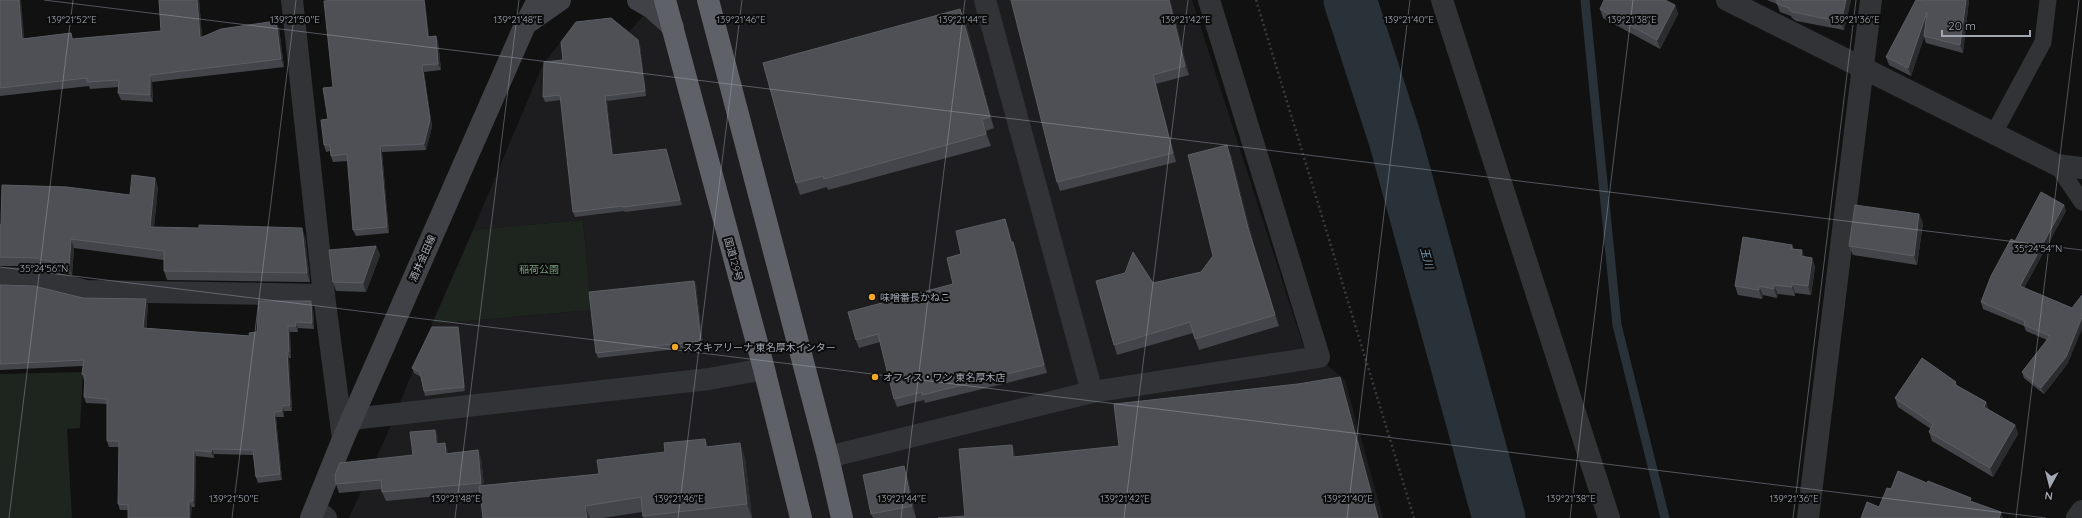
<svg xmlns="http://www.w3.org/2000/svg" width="2082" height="518" font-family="Quicksand,'Noto Sans JP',sans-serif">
  <rect width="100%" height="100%" fill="#111112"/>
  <!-- built -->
  <polygon fill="#1d1d1f" points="657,0 1192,0 1303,345 1345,380 1383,518 349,518 388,432 432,324 591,310 583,220 473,230 543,64 571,29 612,21 630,31"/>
  <!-- green -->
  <g fill="#1d251e">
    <polygon points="583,220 591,310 432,324 473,230"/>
    <polygon points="83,372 80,428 67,429 72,518 0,518 0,374"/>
  </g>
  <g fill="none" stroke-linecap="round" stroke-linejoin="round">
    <!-- stream -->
    <polyline stroke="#293238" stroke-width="9" points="1585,0 1617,325 1665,518"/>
    <!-- river -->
    <polyline stroke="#293238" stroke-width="53" points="1350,0 1395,139 1499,518"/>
    <!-- path -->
    <polyline stroke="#383a3e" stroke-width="2.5" stroke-dasharray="2 3" stroke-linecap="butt" points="1256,0 1414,518"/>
    <!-- lane -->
    <g stroke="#323337" stroke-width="17">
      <polyline points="1994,133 2043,42 2048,0"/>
      <polyline points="2057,165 2082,202"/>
    </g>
    <!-- street -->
    <g stroke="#323337" stroke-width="22">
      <polyline points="292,0 324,295 343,439"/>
      <polyline points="985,0 1092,392"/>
      <polyline points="1442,0 1609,518"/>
      <polyline points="1727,0 2057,165 2082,168"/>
      <polyline points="0,278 38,279 86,291 324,295"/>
      <polyline points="352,419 709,379 764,369"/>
      <polyline points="828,457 1092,392 1319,357 1209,0"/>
      <polyline points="315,509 326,518"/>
      <polyline points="1808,518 1871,0"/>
      <polyline points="2077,518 2082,511"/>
    </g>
    <!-- secondary -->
    <g stroke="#404247" stroke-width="22">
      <polyline points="638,0 652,8 673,27"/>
      <polyline points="530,21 560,0"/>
      <polyline points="311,518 343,439 525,25 538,0"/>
    </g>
    <!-- highway -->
    <g stroke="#5e6168" stroke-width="22">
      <polyline points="665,0 764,369 801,518"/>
      <polyline points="708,0 828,457 842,518"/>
    </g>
  </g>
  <!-- wall -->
  <g fill="#44454a">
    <polygon points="0,0 24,39 71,33 73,39 161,31 159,0 199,0 202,37 279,29 284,67 152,82 153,102 121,100 118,93 119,87 90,89 89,86 0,96"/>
    <polygon points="1170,0 1189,75 1156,84 1176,162 1060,191 1057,182"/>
    <polygon points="1767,0 1851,0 1844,30 1796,21 1792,18 1791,16 1780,12 1777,4"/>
    <polygon points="1969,0 1963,53 1926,43 1924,37 1911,76 1889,65 1886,57 1928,1"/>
    <polygon points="1675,5 1678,14 1660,49 1603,18 1600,9"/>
    <polygon points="960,9 965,20 994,128 986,131 991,146 828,190 827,187 800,195 796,183"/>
    <polygon points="436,36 438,42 441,70 424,72 432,127 426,150 382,152 389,233 356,236 353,230 348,161 333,162 331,156 330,151 326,152 324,145 333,87 430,37"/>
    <polygon points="640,45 646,96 607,101 613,155 666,149 682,205 625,212 624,211 575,217 573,212 561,100 545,102 543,97 563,60"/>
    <polygon points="1231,155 1252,238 1279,326 1199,350 1193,333 1117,355 1114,345 1125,273 1153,283 1201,272 1213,256"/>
    <polygon points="158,187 154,227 305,237 310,282 167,280 164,271 164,260 74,248 72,275 38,266 0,266 0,225 130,195"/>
    <polygon points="2064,205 2066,211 2024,288 2068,363 2044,394 2024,378 2022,372 2047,340 2026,331 2024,326 1983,309 1981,302 2015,241"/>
    <polygon points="1919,214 1923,223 1917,265 1853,255 1849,246"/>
    <polygon points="1005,219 1008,227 1012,242 1013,242 1016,250 1047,373 925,403 924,400 897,407 894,399 880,342 859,348 856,340 953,284 961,254"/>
    <polygon points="1792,245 1794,249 1802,250 1804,257 1812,258 1815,267 1811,295 1795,293 1795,296 1778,294 1777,298 1763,295 1762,299 1738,295 1735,286"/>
    <polygon points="376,246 380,255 366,292 336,291 333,282"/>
    <polygon points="694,281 696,285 703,346 598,358 596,353"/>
    <polygon points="0,285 83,298 148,305 146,328 250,336 313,307 314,329 298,328 298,332 290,332 291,358 289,358 292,411 284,411 284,417 276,417 282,480 258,483 256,477 253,455 214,454 214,458 196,456 195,507 128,510 120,510 118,504 119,447 109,447 107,441 107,404 86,403 84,397 85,380 84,380 82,374 83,366 0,370"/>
    <polygon points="458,327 459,331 465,391 425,396 424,391 421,377 414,373 412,368"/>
    <polygon points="1956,382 1957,386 1986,402 1988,409 2015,425 2018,434 1993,477 1932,441 1929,432 1931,429 1898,407 1895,398"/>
    <polygon points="435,430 438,438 438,443 448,451 448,453 478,450 481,459 484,485 599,474 705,439 708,447 745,458 752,518 643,518 642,512 603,518 483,518 480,492 386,501 382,492 382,489 339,493 336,484 413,455"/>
    <polygon points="904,466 908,479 916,518 873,518 871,514"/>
  </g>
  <!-- shaded-wall -->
  <g fill="#2b2c2f">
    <polygon points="19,0 21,0 25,47 22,39"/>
    <polygon points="197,0 199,0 203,46 200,38"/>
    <polygon points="424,0 425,0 430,43 428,37"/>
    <polygon points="1169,0 1170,0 1189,75 1185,66"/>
    <polygon points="1846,0 1851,0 1844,30 1841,22"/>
    <polygon points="1966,0 1969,0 1963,53 1960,45"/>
    <polygon points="1675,5 1678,14 1660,49 1657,40"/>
    <polygon points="960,9 965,20 994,128 990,117"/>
    <polygon points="1927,12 1924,37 1911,76 1908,68"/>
    <polygon points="276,21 279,29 284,67 281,59"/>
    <polygon points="436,36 438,42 441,70 438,64"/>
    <polygon points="638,40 640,45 646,96 645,91"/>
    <polygon points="422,65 424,72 432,127 426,150 424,144"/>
    <polygon points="150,75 152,82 153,102 150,95"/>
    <polygon points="1153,75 1156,84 1176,162 1173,153"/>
    <polygon points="605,96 607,101 614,160 612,155"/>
    <polygon points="982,119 991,146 986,134"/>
    <polygon points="1227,145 1231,155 1252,238 1279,326 1275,315 1248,228"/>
    <polygon points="380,146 382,152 389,233 387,227"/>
    <polygon points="666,149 668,154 682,205 680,200"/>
    <polygon points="155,178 158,187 153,236 150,227"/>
    <polygon points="2064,205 2066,211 2022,292 2020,286"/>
    <polygon points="1919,214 1923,223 1917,265 1914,256"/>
    <polygon points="1005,219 1008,227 1014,250 1011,242"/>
    <polygon points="302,228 305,237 310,282 307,273"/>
    <polygon points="71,239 74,248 72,275 69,266"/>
    <polygon points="1013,242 1016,250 1047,373 1044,365"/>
    <polygon points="376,246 380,255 366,292 363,283"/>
    <polygon points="1802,250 1805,259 1801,256"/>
    <polygon points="1812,258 1815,267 1811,295 1808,286"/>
    <polygon points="694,281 696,285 703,346 701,341"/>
    <polygon points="1792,284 1795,293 1795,296 1792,287"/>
    <polygon points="1774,285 1778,294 1777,298 1774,289"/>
    <polygon points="1759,286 1763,295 1762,299 1759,290"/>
    <polygon points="146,299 148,305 146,334 143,328"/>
    <polygon points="311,301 313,307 314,329 312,323"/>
    <polygon points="2082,317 2082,329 2068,363 2044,394 2041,388"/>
    <polygon points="296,322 298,328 298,332 296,326"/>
    <polygon points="288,326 290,332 291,358 289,352"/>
    <polygon points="458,327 459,331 465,391 464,387"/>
    <polygon points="287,352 289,358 292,411 290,405"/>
    <polygon points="1340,377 1342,384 1379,518 1378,518"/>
    <polygon points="1986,402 1989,411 1984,407"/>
    <polygon points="282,406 284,411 284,417 282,411"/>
    <polygon points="274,412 276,417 282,480 280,474"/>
    <polygon points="2015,425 2018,434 1993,477 1990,468"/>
    <polygon points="435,430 438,438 439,452 436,444"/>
    <polygon points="705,439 710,453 706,447"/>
    <polygon points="445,443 448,451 449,462 446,454"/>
    <polygon points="740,443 745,458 752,518 747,504"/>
    <polygon points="1012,445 1014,451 1016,463 1013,457"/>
    <polygon points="212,449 214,454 214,458 211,452"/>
    <polygon points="194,450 196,456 195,507 193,501"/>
    <polygon points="478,450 481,459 485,492 481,483"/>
    <polygon points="904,466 908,479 916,518 912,506"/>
    <polygon points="189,501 192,507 191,518 189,518"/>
    <polygon points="585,506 590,518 587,518"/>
    <polygon points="2001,512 2003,518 1999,518"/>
  </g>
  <!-- building -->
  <g fill="#4e5055" stroke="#5b5e64">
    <polygon points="0,0 19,0 22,39 71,33 72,39 161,31 159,0 197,0 200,38 221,29 276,21 281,59 150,75 150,95 118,93 119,80 87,82 87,78 0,88"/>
    <polygon points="334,0 424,0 428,37 436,36 438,64 422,65 430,120 424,144 380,146 387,227 353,230 347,154 331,156 330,145 324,145 321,120 328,119 323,88 333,87 324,1"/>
    <polygon points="1011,0 1169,0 1185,66 1153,75 1173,153 1057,182"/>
    <polygon points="1604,0 1665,0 1675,5 1657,40 1600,9"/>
    <polygon points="1777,0 1846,0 1841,22 1793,12 1789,10 1789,8 1777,4"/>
    <polygon points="1916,0 1925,0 1928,1 1929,0 1966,0 1960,45 1924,36 1927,12 1908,68 1886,57"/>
    <polygon points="960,9 990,117 982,119 986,134 824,179 823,176 796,183 763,63"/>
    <polygon points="611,18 638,40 645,91 605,96 612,155 666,149 680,200 623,207 623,206 573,212 560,95 543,97 544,62 563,60 561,42 576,22"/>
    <polygon points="1227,145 1248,228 1275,315 1195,339 1190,322 1114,345 1096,281 1125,273 1133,252 1153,283 1201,272 1213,256 1188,155"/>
    <polygon points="132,175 155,178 150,227 199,228 199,225 302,228 307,273 164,271 164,251 71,239 69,266 35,258 0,257 0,225 1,225 2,185 67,187 130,195"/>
    <polygon points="2041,192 2064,205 2020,286 2072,308 2082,295 2082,317 2066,357 2041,388 2022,372 2050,336 2024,325 2025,321 1981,302 1991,276 2011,239 2015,241"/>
    <polygon points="1855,205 1919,214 1914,256 1849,246"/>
    <polygon points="1005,219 1011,242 1013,242 1044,365 922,395 922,392 894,399 878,334 856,340 848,312 953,284 947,258 961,254 956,231"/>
    <polygon points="1743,237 1792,245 1791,249 1802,250 1801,256 1812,258 1808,286 1792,284 1792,287 1774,285 1774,289 1759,286 1759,290 1735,286"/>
    <polygon points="376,246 363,283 333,282 329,250"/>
    <polygon points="694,281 701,341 596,353 589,292"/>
    <polygon points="0,285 34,286 83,298 146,299 143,328 250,336 249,333 257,332 259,301 311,301 312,323 296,322 296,326 288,326 289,352 287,352 290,405 282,406 282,411 274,412 280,474 256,477 253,450 212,449 211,452 194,450 193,501 189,501 189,518 128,518 128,505 118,504 119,441 107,441 107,399 84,397 85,375 82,374 84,360 0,364"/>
    <polygon points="432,327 458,327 464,387 424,391 420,372 412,368"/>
    <polygon points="1922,358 1956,382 1954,384 1986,402 1984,407 2015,425 1990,468 1929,432 1933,424 1895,398"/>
    <polygon points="1340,377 1378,518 938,518 965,516 959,449 1012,445 1013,457 1119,446 1114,404 1298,384"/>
    <polygon points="435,430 436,444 445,443 446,454 478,450 481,483 382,492 381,480 336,484 335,475 340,463 413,455 410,432"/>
    <polygon points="705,439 706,447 740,443 747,504 643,516 641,497 585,506 587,518 483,518 479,486 599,474 597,460 665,452 664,443"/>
    <polygon points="904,466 912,506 871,514 863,475"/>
    <polygon points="1898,471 1927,483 1928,481 1971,498 1970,501 2001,512 1999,518 1861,518 1867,502 1879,507 1887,488 1891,489"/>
  </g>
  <!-- ticks -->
  <path fill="none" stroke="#a2a8b3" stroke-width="1" stroke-opacity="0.45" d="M 44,0 L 2082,250M 0,267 L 2046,518M 9,518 L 73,0M 232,518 L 296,0M 455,518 L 519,0M 678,518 L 742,0M 901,518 L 965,0M 1124,518 L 1188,0M 1347,518 L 1410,0M 1570,518 L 1633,0M 1793,518 L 1856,0M 2016,518 L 2079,0"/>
  <!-- markers -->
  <g fill="#f1a729" stroke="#0c0c0d" stroke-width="1.5">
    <circle cx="872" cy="297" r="4"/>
    <circle cx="675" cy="347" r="4"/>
    <circle cx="875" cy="377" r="4"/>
  </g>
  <g text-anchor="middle" stroke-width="4" stroke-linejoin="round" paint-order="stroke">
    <!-- street labels -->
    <g font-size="10" fill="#a2a8b3" stroke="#0c0c0d">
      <text transform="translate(422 258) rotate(-66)" y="4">酒井金田線</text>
      <text transform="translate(734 259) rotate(75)" y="4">国道129号</text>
    </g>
    <!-- park labels -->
    <g font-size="10" fill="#789e79" stroke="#0c0c0d">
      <text x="539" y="273">稲荷公園</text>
    </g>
    <!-- poi labels -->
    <g font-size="10" fill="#a2a8b3" stroke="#0c0c0d" text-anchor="start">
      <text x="880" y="301">味噌番長かねこ</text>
      <text x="683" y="351">スズキアリーナ 東名厚木インター</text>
      <text x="883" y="381">オフィス・ワン 東名厚木店</text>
    </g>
    <!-- water labels -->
    <g font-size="11" font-style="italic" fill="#7897af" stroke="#0c0c0d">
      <text transform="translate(1427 258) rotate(75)" y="4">玉川</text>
    </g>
  </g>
  <g font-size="10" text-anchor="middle" fill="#a2a8b3" stroke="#0c0c0d" stroke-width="4" stroke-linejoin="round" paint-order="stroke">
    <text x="72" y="23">139°21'52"E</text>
    <text x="295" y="23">139°21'50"E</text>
    <text x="518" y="23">139°21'48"E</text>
    <text x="741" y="23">139°21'46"E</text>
    <text x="963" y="23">139°21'44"E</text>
    <text x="1186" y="23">139°21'42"E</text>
    <text x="1409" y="23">139°21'40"E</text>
    <text x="1632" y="23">139°21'38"E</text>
    <text x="1855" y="23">139°21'36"E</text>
    <text x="2038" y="252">35°24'54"N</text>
    <text x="44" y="272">35°24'56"N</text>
    <text x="234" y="502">139°21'50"E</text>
    <text x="456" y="502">139°21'48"E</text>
    <text x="679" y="502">139°21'46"E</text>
    <text x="902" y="502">139°21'44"E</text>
    <text x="1125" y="502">139°21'42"E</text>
    <text x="1348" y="502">139°21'40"E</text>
    <text x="1571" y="502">139°21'38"E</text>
    <text x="1794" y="502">139°21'36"E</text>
  </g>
  <!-- north arrow -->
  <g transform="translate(2050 486) rotate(187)" stroke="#0c0c0d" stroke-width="3" paint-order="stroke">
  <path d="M0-3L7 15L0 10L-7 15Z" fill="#a2a8b3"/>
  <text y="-6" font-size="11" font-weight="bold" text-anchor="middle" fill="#a2a8b3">N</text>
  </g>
  <!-- scale -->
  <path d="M1942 30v6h88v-6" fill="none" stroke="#a2a8b3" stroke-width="2"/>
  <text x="1948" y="30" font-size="12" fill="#a2a8b3" stroke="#0c0c0d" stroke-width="3" paint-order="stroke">20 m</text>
</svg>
